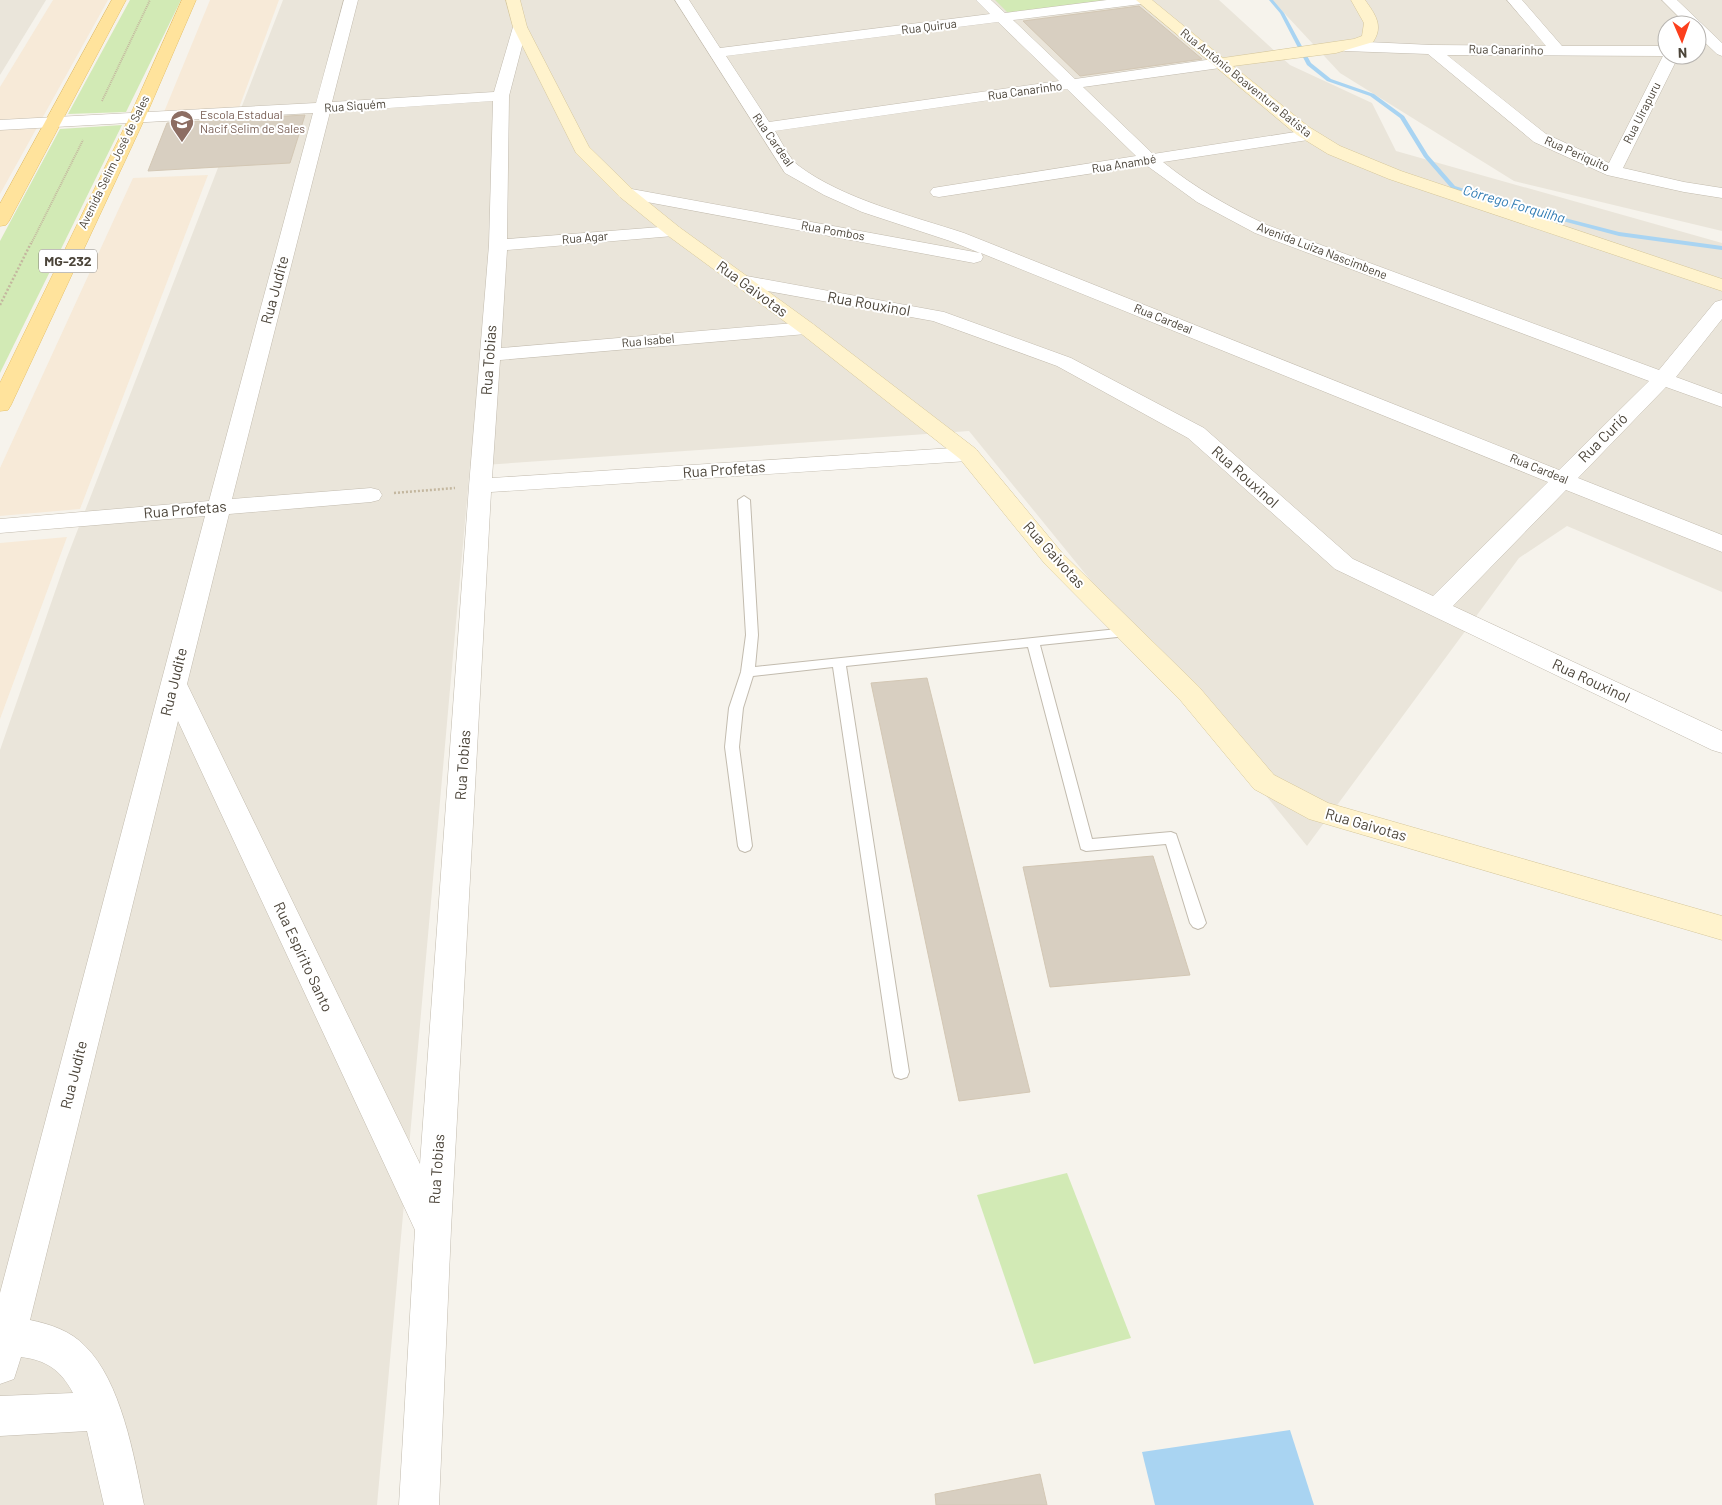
<svg xmlns="http://www.w3.org/2000/svg" width="1722" height="1505" font-family="Barlow,sans-serif">
  <rect width="100%" height="100%" fill="#f6f3ec"/>
  <!-- residential -->
  <g fill="#eae5da" fill-rule="evenodd">
    <polygon points="0,0 46,0 0,75"/>
    <polygon points="283,0 1219,0 1290,65 1372,103 1396,151 1722,243 1722,592 1567,526 1519,558 1307,846 969,431 470,466 377,1505 0,1505 0,750 66,560"/>
    <path d="M 1272,0 L 1722,0 L 1722,231 L 1514,181 L 1340,73 ZM 1667,25 L 1697,25 L 1697,55 L 1667,55 Z"/>
  </g>
  <!-- commercial -->
  <g fill="#f7ead8">
    <polygon points="53,0 108,0 0,194 0,87"/>
    <polygon points="210,0 279,0 239,108 164,112"/>
    <polygon points="208,175 80,509 0,516 0,468 133,178"/>
    <polygon points="67,537 0,719 0,543"/>
  </g>
  <!-- green -->
  <g fill="#d2eab5">
    <polygon points="130,0 181,0 126,112 68,114"/>
    <polygon points="995,0 1119,0 1009,14"/>
    <polygon points="122,125 0,373 0,241 60,129"/>
    <polygon points="1067,1173 1131,1338 1034,1364 977,1195"/>
  </g>
  <!-- water -->
  <polygon fill="#a9d4f2" points="1290,1430 1314,1505 1155,1505 1142,1452"/>
  <g fill="none" stroke-linecap="round" stroke-linejoin="round">
    <!-- stream -->
    <polygon fill="#a9d4f2" fill-rule="evenodd" points="1269,0 1273,0 1284,13 1311,63 1331,79 1374,94 1404,116 1428,155 1455,186 1514,205 1619,232 1722,246 1722,250 1619,236 1510,207 1451,188 1424,157 1400,118 1370,96 1327,81 1307,65 1280,13"/>
  </g>
  <!-- building -->
  <g fill="#d8cfc1" stroke="#d3c7b4">
    <polygon points="1139,6 1202,59 1080,76 1023,21"/>
    <polygon points="305,115 290,163 148,171 167,123"/>
    <polygon points="927,678 1030,1092 959,1101 871,683"/>
    <polygon points="1153,856 1190,975 1050,987 1023,867"/>
    <polygon points="1040,1474 1047,1505 936,1505 935,1494"/>
  </g>
  <g fill="none" stroke-linecap="round" stroke-linejoin="round">
    <!-- lane casing -->
    <g stroke="#c2bbae" stroke-width="2">
      <polygon id="lane" points="744,496 750,500 758,635 755,667 1127,628 1131,629 1133,632 1131,635 1127,636 1040,645 1092,839 1171,832 1176,834 1206,923 1203,927 1198,929 1193,927 1190,923 1166,844 1086,851 1081,849 1028,647 846,666 909,1072 907,1077 901,1079 895,1077 893,1072 833,667 753,676 743,708 739,747 752,846 750,850 745,852 740,850 738,846 725,747 729,708 741,672 746,635 738,500"/>
    </g>
    <!-- street casing -->
    <g stroke="#c2bbae" stroke-width="1">
      <g id="street">
        <path d="M 344,0 L 358,0 L 332,102 L 494,92 L 513,27 L 515,24 L 525,24 L 527,27 L 509,96 L 507,239 L 673,226 L 679,227 L 682,231 L 679,235 L 673,236 L 507,250 L 501,348 L 806,322 L 813,324 L 816,328 L 813,332 L 806,334 L 500,360 L 492,478 L 968,447 L 976,449 L 979,454 L 976,459 L 968,461 L 491,492 L 451,1229 L 439,1505 L 399,1505 L 415,1230 L 178,721 L 30,1320 C 50,1324 71,1331 85,1346 C 121,1381 134,1456 144,1505 L 104,1505 L 87,1431 L 0,1436 L 0,1396 L 73,1393 C 61,1370 46,1360 21,1357 L 14,1379 L 0,1384 L 0,1293 L 205,516 L 0,533 L 0,519 L 209,501 L 313,113 L 0,130 L 0,120 L 316,103 ZM 493,101 L 489,245 L 469,486 L 420,1164 L 187,684 L 229,514 L 371,502 L 379,500 L 382,495 L 379,490 L 371,488 L 232,499 L 330,112 Z"/>
        <path d="M 675,0 L 689,0 L 720,48 L 990,14 L 976,0 L 991,0 L 1005,13 L 1107,0 L 1148,0 L 1146,3 L 1141,4 L 1013,20 L 1075,79 L 1220,58 L 1225,60 L 1228,63 L 1225,66 L 1220,68 L 1083,87 L 1153,154 L 1308,130 L 1314,131 L 1316,135 L 1314,139 L 1308,140 L 1163,162 C 1195,188 1231,208 1267,225 L 1659,370 L 1715,302 L 1722,300 L 1722,319 L 1676,377 L 1722,394 L 1722,407 L 1666,387 L 1578,478 L 1722,535 L 1722,552 L 1566,490 L 1453,606 L 1722,731 L 1722,753 L 1712,750 L 1335,569 L 1188,438 L 1057,366 L 933,321 L 734,285 L 731,281 L 734,277 L 741,275 L 944,312 L 1071,358 L 1204,428 L 1353,559 L 1433,596 L 1548,482 L 981,253 L 983,257 L 981,261 L 974,263 L 620,197 L 617,193 L 620,189 L 626,188 L 980,253 L 950,241 L 862,212 L 824,195 L 785,173 ZM 998,22 L 1059,81 L 769,122 L 726,56 ZM 1067,89 L 1136,156 L 939,187 L 933,188 L 930,192 L 933,196 L 939,197 L 1146,165 L 1197,202 L 1255,233 L 1649,381 L 1559,470 L 964,233 C 912,216 843,199 799,166 C 789,159 782,142 775,131 Z"/>
        <path d="M 1507,0 L 1522,0 L 1562,46 L 1667,46 L 1667,55 L 1679,55 L 1623,168 L 1684,182 L 1722,188 L 1722,198 L 1684,192 L 1607,175 L 1534,142 L 1428,54 L 1345,51 L 1340,49 L 1337,46 L 1340,43 L 1345,41 L 1432,45 L 1546,46 ZM 1447,55 L 1663,56 L 1609,163 L 1546,134 Z"/>
        <polygon points="1662,0 1677,0 1722,43 1722,56 1717,54 1697,35 1697,25 1687,25"/>
      </g>
    </g>
    <!-- secondary casing -->
    <g stroke="#d6c79b" stroke-width="1">
      <g id="secondary">
        <polygon points="506,0 520,0 527,27 589,147 632,189 679,227 813,324 976,449 1063,554 1199,687 1274,775 1328,803 1722,916 1722,940 1309,819 1254,789 1181,701 1045,564 960,459 799,332 667,235 620,197 576,153 513,27"/>
        <path d="M 1136,0 L 1152,0 L 1223,58 L 1354,39 L 1362,36 L 1364,23 L 1351,0 L 1365,0 C 1375,14 1384,26 1373,42 L 1336,53 L 1233,66 L 1309,127 L 1340,146 L 1401,171 L 1722,279 L 1722,291 L 1389,179 L 1328,154 L 1297,135 Z"/>
      </g>
    </g>
    <!-- primary casing -->
    <g stroke="#e6c16a" stroke-width="1">
      <g id="primary">
        <polygon points="112,0 126,0 9,221 6,225 0,226 0,204"/>
        <polygon points="182,0 196,0 145,118 11,405 8,410 0,411 0,383 129,118"/>
      </g>
    </g>
    <!-- path-far1 -->
    <g stroke="#c4b79f" stroke-width="2" stroke-dasharray="1 1" stroke-linecap="butt">
      <polyline points="102,101 150,0"/>
      <polyline points="31,244 83,140"/>
    </g>
    <!-- path -->
    <g stroke="#c4b79f" stroke-width="2.5" stroke-dasharray="2 2" stroke-linecap="butt">
      <polyline points="0,305 31,243"/>
      <polyline points="394,493 455,488"/>
    </g>
    <!-- lane -->
    <use href="#lane" fill="#fff" fill-rule="evenodd"/>
    <!-- street -->
    <use href="#street" fill="#fff" fill-rule="evenodd"/>
    <!-- secondary -->
    <use href="#secondary" fill="#fff3cd" fill-rule="evenodd"/>
    <!-- primary -->
    <use href="#primary" fill="#ffe39c" fill-rule="evenodd"/>
  </g>
  <!-- icons -->
  <defs>
    <g id="school-pin" transform="scale(1.25)"><path d="M0 17L-7.5 6A9.5 9.5 0 1 1 7.5 6Z" fill="#8d6e63" stroke="#fff"/><path d="M0-5L7-2L0 1L-7-2ZM-4 1L0 2.5L4 1V4Q0 6-4 4Z" fill="#fff"/></g>
  </defs>
  <g fill-rule="evenodd">
    <use href="#school-pin" x="182" y="122"/>
  </g>
  <g text-anchor="middle" stroke-width="4" stroke-linejoin="round" paint-order="stroke">
    <!-- far-street labels -->
    <g font-size="12" fill="#4b4439" stroke="#fff">
      <text transform="translate(929 27) rotate(-7)" y="4">Rua Quirua</text>
      <text transform="translate(1506 50) rotate(1)" y="4">Rua Canarinho</text>
      <text transform="translate(1246 83) rotate(39)" y="4">Rua Antônio Boaventura Batista</text>
      <text transform="translate(1025 91) rotate(-8)" y="4">Rua Canarinho</text>
      <text transform="translate(355 106) rotate(-4)" y="4">Rua Siquém</text>
      <text transform="translate(1642 113) rotate(-63)" y="4">Rua Uirapuru</text>
      <text transform="translate(773 140) rotate(55)" y="4">Rua Cardeal</text>
      <text transform="translate(1577 154) rotate(24)" y="4">Rua Periquito</text>
      <text transform="translate(114 162) rotate(-64)" y="4">Avenida Selim José de Sales</text>
      <text transform="translate(1124 164) rotate(-9)" y="4">Rua Anambé</text>
      <text transform="translate(833 231) rotate(10)" y="4">Rua Pombos</text>
      <text transform="translate(585 238) rotate(-5)" y="4">Rua Agar</text>
      <text transform="translate(1322 251) rotate(21)" y="4">Avenida Luiza Nascimbene</text>
      <text transform="translate(1163 319) rotate(22)" y="4">Rua Cardeal</text>
      <text transform="translate(648 341) rotate(-5)" y="4">Rua Isabel</text>
      <text transform="translate(1539 469) rotate(22)" y="4">Rua Cardeal</text>
    </g>
    <!-- far-education labels -->
    <g font-size="12" fill="#785e54" stroke="#fff" text-anchor="start">
      <text x="200" y="119">Escola Estadual<tspan x="200" dy="14">Nacif Selim de Sales</tspan></text>
    </g>
    <!-- far-water labels -->
    <g font-size="14" font-style="italic" fill="#2e7ab2" stroke="#fff">
      <text transform="translate(1514 204) rotate(16)" y="5">Córrego Forquilha</text>
    </g>
    <!-- shield labels -->
    <rect fill="#fff" stroke="#817c74" stroke-width="1" x="39" y="249.5" width="58" height="23" rx="4"/>
    <g font-size="14" font-weight="bold" fill="#4b4439">
      <text x="68" y="266">MG-232</text>
    </g>
    <!-- street labels -->
    <g font-size="15" fill="#4b4439" stroke="#fff">
      <text transform="translate(752 289) rotate(36)" y="5">Rua Gaivotas</text>
      <text transform="translate(275 290) rotate(-75)" y="5">Rua Judite</text>
      <text transform="translate(869 304) rotate(10)" y="5">Rua Rouxinol</text>
      <text transform="translate(489 360) rotate(-86)" y="5">Rua Tobias</text>
      <text transform="translate(1603 438) rotate(-45)" y="5">Rua Curió</text>
      <text transform="translate(724 470) rotate(-4)" y="5">Rua Profetas</text>
      <text transform="translate(1245 477) rotate(42)" y="5">Rua Rouxinol</text>
      <text transform="translate(185 510) rotate(-5)" y="5">Rua Profetas</text>
      <text transform="translate(1054 555) rotate(48)" y="5">Rua Gaivotas</text>
      <text transform="translate(1591 681) rotate(25)" y="5">Rua Rouxinol</text>
      <text transform="translate(174 682) rotate(-76)" y="5">Rua Judite</text>
      <text transform="translate(463 765) rotate(-86)" y="5">Rua Tobias</text>
      <text transform="translate(1366 825) rotate(16)" y="5">Rua Gaivotas</text>
      <text transform="translate(303 957) rotate(65)" y="5">Rua Espírito Santo</text>
      <text transform="translate(74 1075) rotate(-76)" y="5">Rua Judite</text>
      <text transform="translate(437 1169) rotate(-86)" y="5">Rua Tobias</text>
    </g>
  </g>
  <!-- north arrow -->
  <g transform="translate(1682 40) rotate(178)"><circle r="24" fill="#ffffff" stroke="#b7b4b0"/>
  <path d="M0-4L9 19L0 12L-9 19Z" fill="#fc3f1d"/>
  <text y="-8" font-size="14" font-weight="bold" text-anchor="middle" fill="#4b4439">N</text>
  </g>
</svg>
